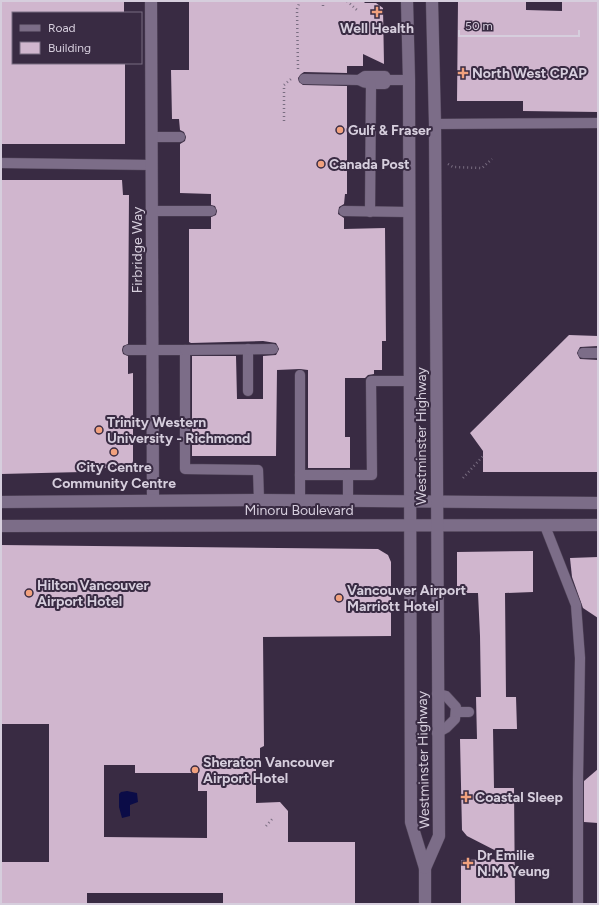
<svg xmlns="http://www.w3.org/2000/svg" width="599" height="905" font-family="Figtree,sans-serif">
  <rect width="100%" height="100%" fill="#392b43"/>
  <!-- water -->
  <polygon fill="#0b0c47" points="127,791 137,793 138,802 130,805 130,816 122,818 119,807 119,794 121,792"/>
  <!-- building -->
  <g fill="#d0b6ce" fill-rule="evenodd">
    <polygon points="1,1 124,1 124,13 13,13 13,63 125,63 125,144 1,144"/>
    <polygon points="189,1 363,1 365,3 376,3 383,8 384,64 363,54 363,66 347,66 347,73 304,72 301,74 298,78 299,82 303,85 347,86 347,194 345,194 344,204 339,207 338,214 344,218 344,229 385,228 386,341 382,341 382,370 374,370 374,374 368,375 365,378 345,378 345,437 350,437 350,468 308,468 308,370 300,369 277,370 276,456 192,456 192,356 236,356 237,399 263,399 263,356 276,355 279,349 276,343 263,341 191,343 189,342 189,229 211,229 211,217 216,215 217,211 215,206 211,205 211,194 180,193 180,144 185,141 186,137 184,132 180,130 179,119 172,119 171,70 189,70"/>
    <polygon points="458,1 526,1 526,10 562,11 562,1 598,1 598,112 523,111 523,101 457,101"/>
    <polygon points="1,180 122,180 123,195 129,195 128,344 123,346 122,350 123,354 128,356 128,374 133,373 133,463 82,472 1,474"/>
    <polygon points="569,335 598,336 598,346 580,347 577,353 580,359 598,360 598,472 483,472 483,451 470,433"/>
    <path d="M 1,545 L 378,549 L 388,555 L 391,562 L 391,636 L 263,637 L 264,746 L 260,748 L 260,765 L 256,766 L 256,803 L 280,802 L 288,811 L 288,842 L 355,842 L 355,904 L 223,904 L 223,893 L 87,893 L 87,904 L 1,904 L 1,862 L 49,862 L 49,724 L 1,724 ZM 104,765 L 135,765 L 135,773 L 198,773 L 198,791 L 207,791 L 207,838 L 104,837 Z"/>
    <polygon points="533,551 533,592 505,593 506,697 516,697 517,729 493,729 494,788 514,788 515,904 461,904 461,860 512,859 467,836 462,830 460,739 477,739 476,697 481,697 480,636 478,593 457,593 457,552"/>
    <polygon points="598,557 598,618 583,608 572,577 570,558"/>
    <polygon points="598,769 598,823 584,822 584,781"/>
  </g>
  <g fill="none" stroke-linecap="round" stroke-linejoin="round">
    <!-- lane casing -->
    <g stroke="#53475b" stroke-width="11">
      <g id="lane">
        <polyline points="304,79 359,80"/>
        <path d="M 387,80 L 385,84 C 375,84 367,85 359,80 L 365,76 L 385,76 L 387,80 L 409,80"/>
        <polyline points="435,124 598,123"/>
        <polyline points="152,137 180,137"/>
        <polyline points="1,163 152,165"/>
        <polyline points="152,211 211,211"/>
        <polyline points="344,211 408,212"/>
        <polyline points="370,212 371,84"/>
        <polyline points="248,349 248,391"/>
        <polyline points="128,350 185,350 185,469 258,470 259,500"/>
        <polyline points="185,350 273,349"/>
        <polyline points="583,353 598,353"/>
        <polyline points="300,375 300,500"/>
        <polyline points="300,475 348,475"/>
        <polyline points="348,501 348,475 372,475 371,381 410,381"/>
        <polyline points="545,526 576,605 580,658 578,779 578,904"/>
        <polyline points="437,694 446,696 456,707 455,719 446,728 437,733"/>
        <polyline points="456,712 469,712"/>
      </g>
    </g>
    <!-- street casing -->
    <g stroke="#53475b" stroke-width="13">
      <polyline id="street" points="151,1 153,500"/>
    </g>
    <!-- secondary casing -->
    <g stroke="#53475b" stroke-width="13">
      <g id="secondary">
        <polyline points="407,1 409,80 411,822 425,868 425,904"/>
        <polyline points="1,502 259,500 598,503"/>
        <polyline points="1,526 598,525"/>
        <polyline points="425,868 439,836 435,124 432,1"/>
      </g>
    </g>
    <!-- path -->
    <g stroke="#796d81" stroke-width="2.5" stroke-dasharray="1 3" stroke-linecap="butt">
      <polyline points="323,1 323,9"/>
      <polyline points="347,1 357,10"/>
      <polyline points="298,69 297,9 300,1"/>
      <polyline points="284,121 284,85 291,79"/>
      <polyline points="448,164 453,167 482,168 492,159"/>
      <polyline points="463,478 483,456"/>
      <polyline points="266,826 274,817"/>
    </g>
    <!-- lane -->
    <use href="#lane" stroke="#7c6d88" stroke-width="10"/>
    <!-- street -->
    <use href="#street" stroke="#7c6d88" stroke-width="12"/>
    <!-- secondary -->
    <use href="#secondary" stroke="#7c6d88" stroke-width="12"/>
  </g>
  <!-- markers -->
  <g fill="#f1a17e" stroke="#392b43" stroke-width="1.5">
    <path d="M375 6h4v4h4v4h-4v4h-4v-4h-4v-4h4z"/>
    <path d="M461 67h4v4h4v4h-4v4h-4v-4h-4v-4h4z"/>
    <circle cx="340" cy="130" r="4"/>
    <circle cx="321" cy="164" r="4"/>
    <circle cx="99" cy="430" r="4"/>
    <circle cx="114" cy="452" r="4"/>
    <circle cx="29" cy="593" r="4"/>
    <circle cx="339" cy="598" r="4"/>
    <circle cx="195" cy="770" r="4"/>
    <path d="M464 791h4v4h4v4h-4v4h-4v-4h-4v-4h4z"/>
    <path d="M466 857h4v4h4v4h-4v4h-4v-4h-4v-4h4z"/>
  </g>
  <g text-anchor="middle" stroke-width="4" stroke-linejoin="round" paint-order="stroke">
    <!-- poi labels -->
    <g font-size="14" font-weight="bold" fill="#d6cedd" stroke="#392b43" text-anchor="start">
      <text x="377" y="33" text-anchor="middle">Well Health</text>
      <text x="472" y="78">North West CPAP</text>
      <text x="348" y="135">Gulf &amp; Fraser</text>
      <text x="329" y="169">Canada Post</text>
      <text x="107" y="427">Trinity Western<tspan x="107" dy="16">University - Richmond</tspan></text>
      <text x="114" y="472" text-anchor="middle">City Centre<tspan x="114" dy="16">Community Centre</tspan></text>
      <text x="37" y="590">Hilton Vancouver<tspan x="37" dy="16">Airport Hotel</tspan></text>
      <text x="347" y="595">Vancouver Airport<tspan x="347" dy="16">Marriott Hotel</tspan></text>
      <text x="203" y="767">Sheraton Vancouver<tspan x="203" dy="16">Airport Hotel</tspan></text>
      <text x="475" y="802">Coastal Sleep</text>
      <text x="477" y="860">Dr Emilie<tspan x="477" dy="16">N.M. Yeung</tspan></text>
    </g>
    <!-- street labels -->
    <g font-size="14" fill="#d6cedd" stroke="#392b43">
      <text transform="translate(137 250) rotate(-90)" y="5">Firbridge Way</text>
      <text transform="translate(421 436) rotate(-90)" y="5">Westminster Highway</text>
      <text x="299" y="515">Minoru Boulevard</text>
      <text transform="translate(423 760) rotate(-91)" y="5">Westminster Highway</text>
    </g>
  </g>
  <!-- border -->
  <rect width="599" height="905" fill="none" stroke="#d6cedd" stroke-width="4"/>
  <!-- legend -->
  <rect x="12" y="12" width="130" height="52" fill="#392b43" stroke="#786c81"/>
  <rect x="20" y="25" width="20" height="6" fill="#7c6d88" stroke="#786c81"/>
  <text x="48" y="32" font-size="12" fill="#d6cedd">Road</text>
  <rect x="20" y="42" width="20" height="12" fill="#d0b6ce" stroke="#786c81"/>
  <text x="48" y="52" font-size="12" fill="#d6cedd">Building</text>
  <!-- scale -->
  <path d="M459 30v6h120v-6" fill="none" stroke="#d6cedd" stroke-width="2"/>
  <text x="465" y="30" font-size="12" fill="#d6cedd" stroke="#392b43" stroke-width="3" paint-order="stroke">50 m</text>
</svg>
